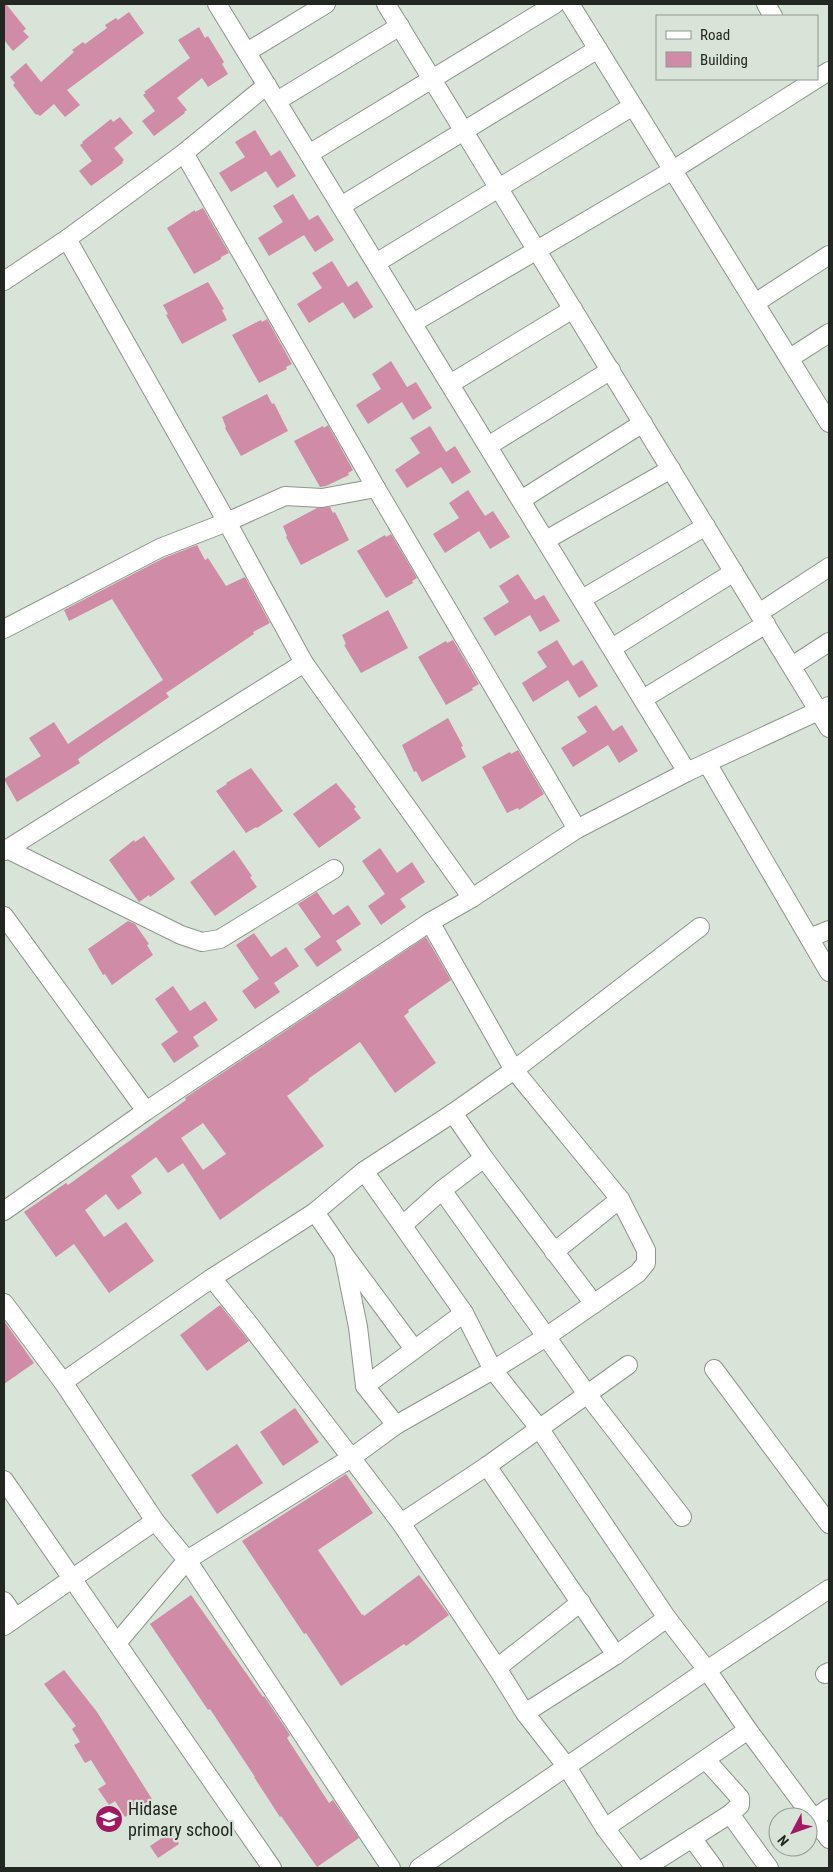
<svg xmlns="http://www.w3.org/2000/svg" width="833" height="1872" font-family="'Roboto Condensed',sans-serif">
  <rect width="100%" height="100%" fill="#d7e4d7"/>
  <!-- building -->
  <g fill="#d08ba6" fill-rule="evenodd">
    <polygon points="4,4 6,4 26,29 23,31 29,37 13,51 4,40"/>
    <polygon points="129,12 144,33 67,90 80,105 65,117 54,104 40,116 37,114 36,115 13,85 15,83 10,77 26,63 41,82 74,52 72,50 83,42 85,44 107,28 105,25 116,18 118,20"/>
    <polygon points="199,27 205,38 208,36 224,62 222,64 228,74 208,87 202,78 177,98 187,110 184,112 185,113 154,136 142,121 155,111 143,95 146,93 144,92 190,58 178,40"/>
    <polygon points="120,117 133,133 114,148 124,160 122,162 123,163 91,186 79,171 92,161 80,145 83,143 82,142 111,119 113,122"/>
    <polygon points="255,130 271,156 280,150 296,176 277,188 266,171 231,192 219,173 245,157 235,142"/>
    <polygon points="293,194 309,220 318,215 334,240 315,252 304,235 269,256 258,238 283,222 273,206"/>
    <polygon points="203,208 229,253 221,257 221,259 194,274 167,228 195,210 195,212"/>
    <polygon points="332,261 348,287 357,281 373,307 354,319 343,302 309,323 297,304 322,288 312,273"/>
    <polygon points="208,282 224,309 222,310 227,320 182,344 166,315 168,314 163,305"/>
    <polygon points="267,319 292,364 286,367 287,369 259,383 232,335 261,320 262,322"/>
    <polygon points="391,361 407,387 416,382 432,408 413,420 402,402 368,424 356,405 381,389 372,374"/>
    <polygon points="267,394 272,404 274,403 288,431 241,456 225,428 226,427 222,417"/>
    <polygon points="328,425 353,470 348,473 349,475 326,486 320,487 294,441 323,426 324,428"/>
    <polygon points="430,426 446,452 455,446 471,472 452,484 441,467 407,488 395,470 420,453 410,438"/>
    <polygon points="468,490 485,516 493,511 510,537 490,549 479,531 445,553 433,534 459,518 449,503"/>
    <polygon points="330,507 333,513 335,512 349,540 301,565 286,537 287,536 283,526 317,508"/>
    <polygon points="391,534 417,578 412,581 413,583 386,598 357,551 385,535 386,537"/>
    <polygon points="197,545 205,560 208,558 226,586 245,577 270,623 253,632 254,634 166,693 169,697 78,759 80,763 17,802 4,779 41,756 29,738 54,722 68,744 163,680 112,599 69,621 64,610 164,558"/>
    <polygon points="518,574 535,600 544,595 560,621 540,632 530,615 495,636 483,618 509,602 499,586"/>
    <polygon points="388,610 408,648 361,673 344,645 346,644 342,635"/>
    <polygon points="453,640 479,684 472,688 473,690 446,705 418,657 446,641 447,643"/>
    <polygon points="557,640 573,666 582,660 598,686 579,698 568,680 533,702 522,683 547,667 537,652"/>
    <polygon points="596,705 613,731 622,725 638,751 619,763 608,745 573,767 561,748 587,732 577,717"/>
    <polygon points="448,718 463,746 461,747 466,757 422,782 416,771 414,772 402,745"/>
    <polygon points="518,750 544,794 519,810 518,808 507,813 482,767 510,752 511,754"/>
    <polygon points="251,768 283,811 257,828 256,827 246,833 216,791 227,784 226,783"/>
    <polygon points="336,783 356,807 354,809 361,818 319,848 293,814"/>
    <polygon points="144,836 175,879 150,897 149,895 139,902 109,860 134,840 135,842"/>
    <polygon points="380,848 397,873 412,862 425,882 400,899 406,907 381,925 368,906 385,894 362,861"/>
    <polygon points="234,850 252,876 250,877 257,887 215,916 190,882"/>
    <polygon points="317,892 333,915 348,905 361,924 336,941 342,950 317,967 304,949 321,937 298,904"/>
    <polygon points="128,921 135,924 149,944 147,945 153,955 112,985 105,974 103,975 88,949"/>
    <polygon points="254,933 271,957 286,947 299,966 274,983 280,992 255,1009 242,991 259,979 236,945"/>
    <path d="M 426,937 L 451,980 L 408,1010 L 409,1012 L 404,1016 L 436,1063 L 395,1093 L 360,1042 L 308,1079 L 309,1080 L 287,1096 L 324,1146 L 220,1220 L 183,1163 L 168,1173 L 156,1157 L 131,1176 L 142,1193 L 118,1210 L 106,1194 L 85,1210 L 104,1237 L 126,1222 L 154,1261 L 109,1293 L 74,1244 L 56,1257 L 24,1212 L 66,1183 L 68,1185 L 132,1139 L 186,1100 L 185,1098 ZM 203,1123 L 226,1154 L 203,1170 L 181,1138 Z"/>
    <polygon points="173,986 190,1011 205,1001 218,1020 193,1037 199,1046 174,1063 161,1044 178,1032 155,999"/>
    <polygon points="220,1305 249,1341 207,1371 180,1335"/>
    <polygon points="4,1321 34,1363 4,1384"/>
    <polygon points="295,1408 319,1442 283,1466 260,1432"/>
    <polygon points="237,1444 263,1483 217,1514 191,1475"/>
    <polygon points="346,1474 373,1513 318,1550 362,1615 363,1614 364,1616 419,1575 449,1615 406,1646 404,1644 341,1686 306,1633 304,1634 242,1541"/>
    <polygon points="191,1595 263,1697 264,1696 290,1735 287,1738 329,1803 333,1800 359,1838 317,1867 281,1816 280,1817 254,1777 255,1777 210,1709 208,1710 150,1624"/>
    <polygon points="64,1670 97,1712 152,1799 125,1817 115,1801 109,1805 98,1789 106,1784 91,1760 85,1763 74,1745 80,1742 72,1729 76,1726 44,1684"/>
    <polygon points="171,1832 179,1844 158,1858 150,1846"/>
  </g>
  <g fill="none" stroke-linecap="round" stroke-linejoin="round">
    <!-- minor casing -->
    <g stroke="#8b978a" stroke-width="20">
      <g id="minor">
        <polyline points="217,4 687,772"/>
        <polyline points="386,4 829,728"/>
        <polyline points="570,4 829,423"/>
        <polyline points="766,4 773,16"/>
        <polyline points="247,52 326,4"/>
        <polyline points="277,101 400,26"/>
        <polyline points="184,153 376,488 577,829"/>
        <polyline points="309,154 555,4"/>
        <polyline points="341,206 598,49"/>
        <polyline points="67,239 227,522 304,663 472,898"/>
        <polyline points="376,263 633,106"/>
        <polyline points="4,281 67,239 184,153 267,85"/>
        <polyline points="755,303 829,255"/>
        <polyline points="413,323 673,170 829,71"/>
        <polyline points="790,358 829,333"/>
        <polyline points="450,384 573,309"/>
        <polyline points="488,446 611,370"/>
        <polyline points="521,500 643,423"/>
        <polyline points="546,540 671,469"/>
        <polyline points="582,599 706,526"/>
        <polyline points="759,613 829,567"/>
        <polyline points="4,629 160,548 227,522 285,496 322,498 376,488"/>
        <polyline points="612,648 734,572"/>
        <polyline points="792,666 829,642"/>
        <polyline points="643,699 766,624"/>
        <polyline points="707,763 829,972"/>
        <polyline points="7,849 181,935 202,942 220,939 334,869"/>
        <polyline points="4,851 304,663"/>
        <polyline points="4,916 146,1111"/>
        <polyline points="809,938 829,930"/>
        <polyline points="453,1113 484,1158 594,1304"/>
        <polyline points="364,1171 464,1313 493,1370 539,1428 667,1618 707,1670 748,1730 829,1839"/>
        <polyline points="442,1190 587,1394 682,1517"/>
        <polyline points="4,1211 146,1111 430,922 472,898 577,829 687,772 829,706"/>
        <polyline points="315,1212 343,1253 414,1349"/>
        <polyline points="403,1225 442,1190 484,1158"/>
        <polyline points="554,1252 620,1199"/>
        <polyline points="343,1253 358,1327 365,1386 396,1425"/>
        <polyline points="212,1278 249,1324 401,1523 497,1668 525,1713 567,1767 605,1828 635,1868"/>
        <polyline points="4,1303 63,1382 155,1521 187,1560 391,1868"/>
        <polyline points="714,1369 829,1524"/>
        <polyline points="63,1382 212,1278 315,1212 364,1171 453,1113 514,1070 700,927"/>
        <polyline points="365,1386 464,1313"/>
        <polyline points="487,1466 616,1655"/>
        <polyline points="4,1480 272,1868"/>
        <polyline points="401,1523 487,1466 628,1365"/>
        <polyline points="4,1601 15,1617"/>
        <polyline points="4,1626 155,1521"/>
        <polyline points="117,1643 187,1560 351,1458 396,1425 493,1370 546,1337 638,1273 646,1263 646,1250 620,1199 514,1070 430,922"/>
        <polyline points="497,1668 581,1602"/>
        <polyline points="825,1674 829,1672"/>
        <polyline points="525,1713 616,1655 667,1618"/>
        <polyline points="730,1814 769,1868"/>
        <polyline points="815,1818 829,1808"/>
        <polyline points="605,1828 748,1730"/>
        <polyline points="692,1838 714,1868"/>
        <polyline points="419,1868 707,1670 829,1589"/>
        <polyline points="645,1868 730,1814 740,1805 740,1798 706,1760"/>
      </g>
    </g>
    <!-- minor -->
    <use href="#minor" stroke="#fff" stroke-width="18"/>
  </g>
  <!-- icons -->
  <defs>
    <g id="school-disc" transform="scale(1.4375)"><circle r="9.5" fill="#a21863" stroke="#d7e4d7"/><path d="M0-5L7-2L0 1L-7-2ZM-4 1L0 2.5L4 1V4Q0 6-4 4Z" fill="#fff"/></g>
  </defs>
  <g fill-rule="evenodd">
    <use href="#school-disc" x="109" y="1819"/>
  </g>
  <g text-anchor="middle" stroke-width="4.5" stroke-linejoin="round" paint-order="stroke">
    <!-- poi labels -->
    <g font-size="18" fill="#222722" stroke="#d7e4d7" text-anchor="start">
      <text x="128" y="1815">Hidase<tspan x="128" dy="21">primary school</tspan></text>
    </g>
  </g>
  <!-- border -->
  <rect width="833" height="1872" fill="none" stroke="#222722" stroke-width="10"/>
  <!-- legend -->
  <rect x="656" y="15" width="162" height="65" fill="#d7e4d7" stroke="#8f988f"/>
  <rect x="666" y="31" width="25" height="8" fill="#ffffff" stroke="#8f988f"/>
  <text x="700" y="40" font-size="15" fill="#222722">Road</text>
  <rect x="666" y="52" width="25" height="15" fill="#d08ba6" stroke="#8f988f"/>
  <text x="700" y="65" font-size="15" fill="#222722">Building</text>
  <!-- north arrow -->
  <g transform="translate(793 1832) rotate(229)"><circle r="24" fill="#d7e4d7" stroke="#8f988f"/>
  <path d="M0-4L9 19L0 12L-9 19Z" fill="#a21863"/>
  <text y="-8" font-size="14" font-weight="bold" text-anchor="middle" fill="#222722">N</text>
  </g>
</svg>
